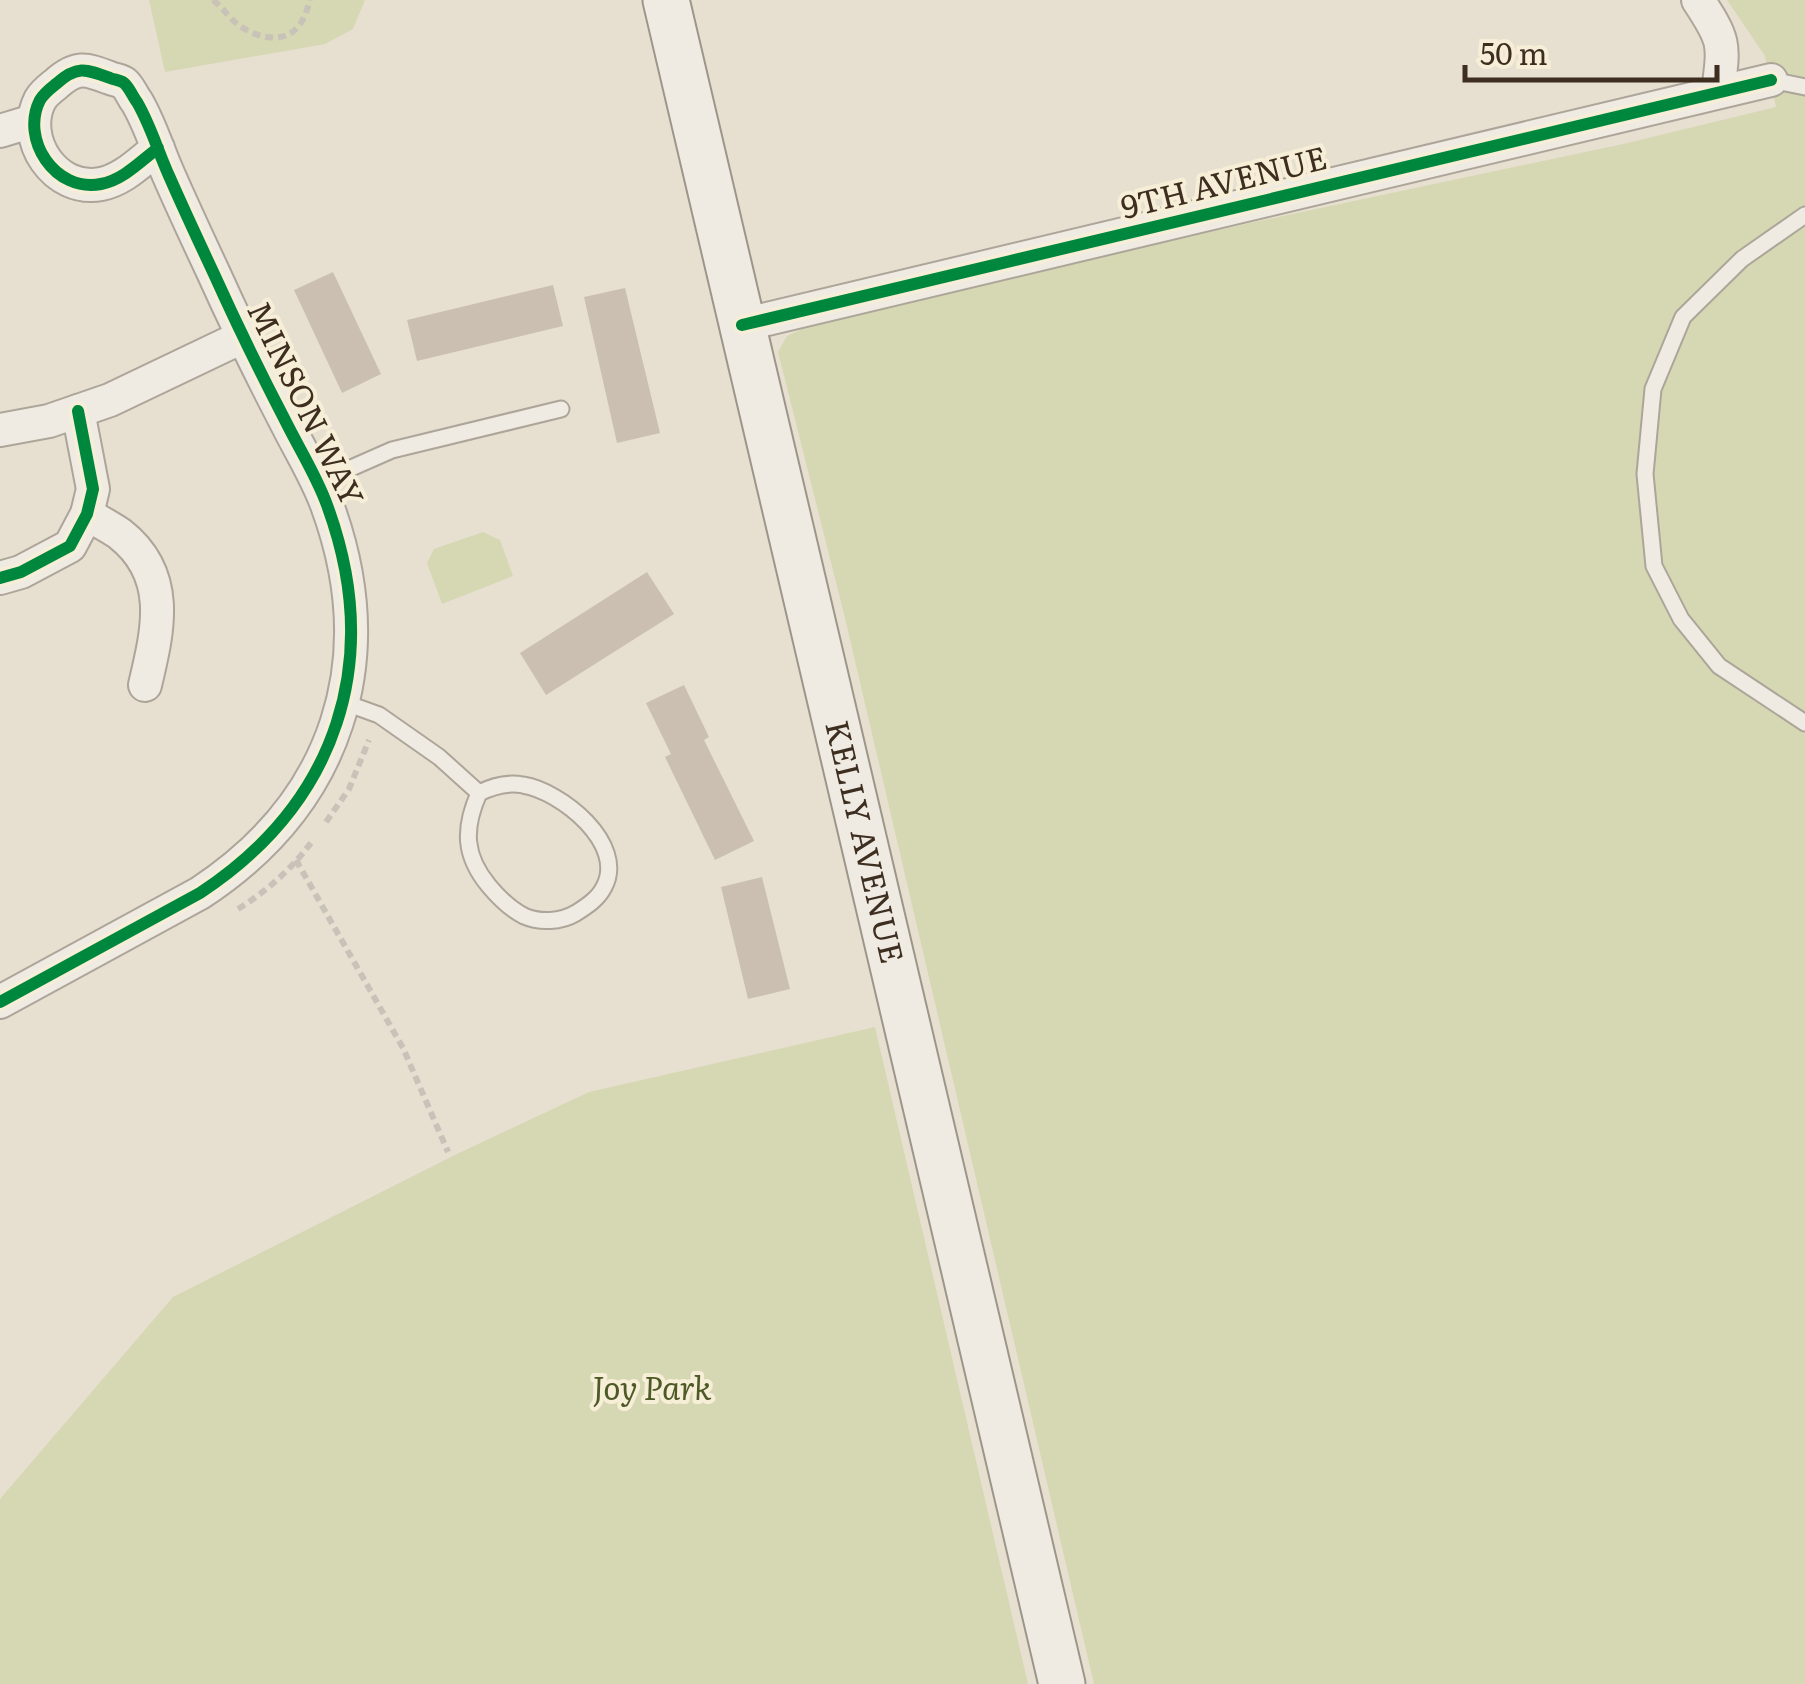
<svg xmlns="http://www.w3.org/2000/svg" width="1805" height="1684" font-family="Literata,serif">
  <rect width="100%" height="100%" fill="#e7e0d1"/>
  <!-- green -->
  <g fill="#d6d7b3">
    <polygon points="149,0 365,0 353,29 325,44 165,72"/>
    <polygon points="1727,0 1805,0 1805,1684 1094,1684 845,618 778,352 787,336 824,319 1259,221 1623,144 1776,107 1765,56"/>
    <polygon points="483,532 500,540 513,576 442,604 427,563 434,549"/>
    <polygon points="875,1027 1028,1684 0,1684 0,1499 173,1297 457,1154 589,1092"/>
  </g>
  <!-- building -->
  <g fill="#cbbfb2">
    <polygon points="333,272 381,374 342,393 294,290"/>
    <polygon points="553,285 563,326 417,361 407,320"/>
    <polygon points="625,288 660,433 617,443 584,297"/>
    <polygon points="647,572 674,614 546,695 520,653"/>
    <polygon points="684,685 709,737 704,740 754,841 715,860 665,757 671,754 646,703"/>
    <polygon points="762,877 790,989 748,999 721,887"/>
  </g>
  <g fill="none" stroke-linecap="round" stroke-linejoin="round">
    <!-- service casing -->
    <g stroke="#ada599" stroke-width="19">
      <g id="service">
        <polyline points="1771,80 1805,87"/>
        <polyline points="1805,215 1742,259 1683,317 1653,389 1645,474 1654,566 1681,619 1719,666 1805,723"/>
        <polyline points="317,483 392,450 561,409"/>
        <path d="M 343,702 L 379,715 L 439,757 L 479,793 C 463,829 464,856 489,886 C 499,898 510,909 524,916 C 540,923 561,922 576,913 C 587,906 598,899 604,887 C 627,844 561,791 523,785 C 507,782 493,786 479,793"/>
      </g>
    </g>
    <!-- minor casing -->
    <g stroke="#ada599" stroke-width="36">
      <g id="minor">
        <path d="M 1698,0 C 1726,42 1724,44 1718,92"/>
        <polyline points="0,131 33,121"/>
        <polyline points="742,325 1771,80"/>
        <polyline points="0,430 49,421 110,400 242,337"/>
        <path d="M 87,514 C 98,521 110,527 120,534 C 172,575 158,630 145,685"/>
        <polyline points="0,578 21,572 70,546 87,514 93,489 78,411"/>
        <path d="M 0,1002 L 200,893 C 338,802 384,660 327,505 C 317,477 300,450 287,424 C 261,374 237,325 214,274 C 199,242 184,210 170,178 C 158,152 151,126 137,102 C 133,97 129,87 124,83 C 120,80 115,80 110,78 C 86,69 77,65 56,84 C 51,88 44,93 40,100 C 20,139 55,193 101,184 C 123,180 141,161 158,148"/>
      </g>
    </g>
    <!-- secondary casing -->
    <g stroke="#9c958a" stroke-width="49">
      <g id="secondary">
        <path id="s1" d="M 666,0 L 1062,1684"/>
      </g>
    </g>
    <!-- path -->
    <g stroke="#c8c2b9" stroke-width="6" stroke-dasharray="8 5" stroke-linecap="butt">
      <path d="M 213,0 C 222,7 228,16 236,23 C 252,36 280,45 296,29 C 304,21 307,10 310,0"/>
      <polyline points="326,822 349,789 369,740"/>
      <polyline points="296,860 403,1048 448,1152"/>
      <path d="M 238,909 C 267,891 293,868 313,840"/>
    </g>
    <!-- service -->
    <use href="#service" stroke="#efebe3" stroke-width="15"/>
    <!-- minor -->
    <use href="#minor" stroke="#efebe3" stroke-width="32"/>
    <!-- secondary -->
    <use href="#secondary" stroke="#efebe3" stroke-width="45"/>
    <!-- cycleway casing -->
    <g stroke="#f7eed8" stroke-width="19">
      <g id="cycleway">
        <polyline points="742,325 1771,80"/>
        <polyline points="0,578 21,572 70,546 87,514 93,489 78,411"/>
        <path d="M 0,1002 L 200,893 C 338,802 384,660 327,505 C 317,477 300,450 287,424 C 261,374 237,325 214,274 C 199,242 184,210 170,178 C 158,152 151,126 137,102 C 133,97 129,87 124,83 C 120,80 115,80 110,78 C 86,69 77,65 56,84 C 51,88 44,93 40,100 C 20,139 55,193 101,184 C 123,180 141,161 158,148"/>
      </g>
    </g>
    <!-- cycleway -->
    <use href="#cycleway" stroke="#00873e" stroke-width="12"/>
  </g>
  <g text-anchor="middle" stroke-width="8" stroke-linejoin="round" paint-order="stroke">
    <!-- street labels -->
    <g font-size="32" fill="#3d2e20" stroke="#f7eed8">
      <text transform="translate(1224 183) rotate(-14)" y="11">9TH AVENUE</text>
      <text transform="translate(305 404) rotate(64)" y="11">MINSON WAY</text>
      <text dy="11" stroke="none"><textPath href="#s1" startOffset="865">KELLY AVENUE</textPath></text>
    </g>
    <!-- park labels -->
    <g font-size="32" font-style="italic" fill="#4d5a26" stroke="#f7eed8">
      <text x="652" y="1400">Joy Park</text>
    </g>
  </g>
  <!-- scale -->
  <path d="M1465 65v15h252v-15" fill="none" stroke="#3d2e20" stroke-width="5"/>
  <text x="1480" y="65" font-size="30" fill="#3d2e20" stroke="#f7eed8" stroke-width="8" paint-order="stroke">50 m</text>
</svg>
